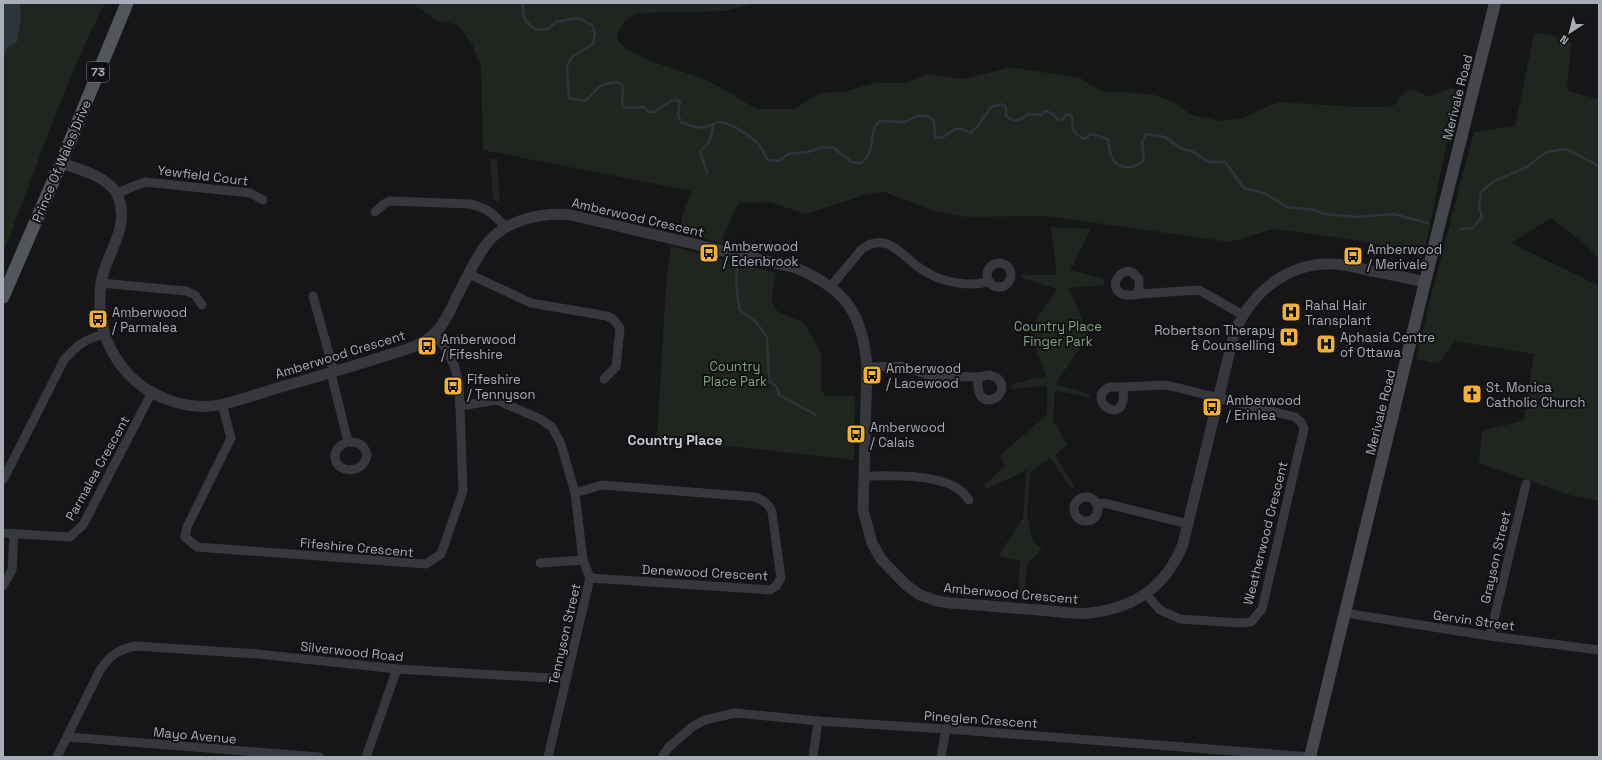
<svg xmlns="http://www.w3.org/2000/svg" width="1602" height="760" font-family="'Space Grotesk',sans-serif">
  <rect width="100%" height="100%" fill="#161618"/>
  <!-- green -->
  <g fill="#1e261f">
    <path d="M 20,3 L 105,3 C 64,82 36,170 3,253 L 3,57 L 21,19 Z"/>
    <polygon points="414,3 756,3 726,11 637,13 625,21 617,34 618,41 630,51 650,61 707,80 757,109 794,109 820,93 843,92 875,83 906,83 927,74 964,79 1010,67 1080,78 1100,91 1151,94 1173,102 1192,115 1220,121 1243,118 1278,102 1358,107 1387,107 1394,105 1405,92 1411,89 1430,97 1451,88 1458,90 1423,258 1357,240 1274,229 1230,242 1046,216 967,217 935,211 884,192 868,194 806,214 770,202 739,203 723,236 723,244 688,234 681,220 691,191 483,150 481,66 472,44 458,25 436,20 416,6"/>
    <polygon points="1534,33 1551,35 1571,42 1567,91 1599,99 1599,258 1583,243 1551,218 1511,243 1599,286 1599,501 1569,495 1479,463 1482,431 1524,420 1534,354 1455,341 1441,361 1433,363 1416,359 1430,300 1474,132 1515,126"/>
    <polygon points="490,159 497,159 500,204 493,199"/>
    <polygon points="1051,227 1091,229 1070,270 1104,279 1104,285 1069,288 1089,335 1055,384 1090,394 1089,398 1055,390 1053,420 1067,445 1055,455 1075,488 1072,489 1050,458 1030,473 1027,514 1033,542 1042,549 1027,564 1024,596 1018,596 1020,561 998,556 1023,518 1027,470 987,489 983,486 1005,466 1000,456 1047,414 1047,386 1011,389 1012,384 1046,376 1029,330 1057,289 1022,278 1022,275 1057,275"/>
    <polygon points="671,246 776,273 771,300 777,311 803,322 821,352 821,390 826,396 855,396 854,460 657,438 666,285"/>
  </g>
  <!-- water -->
  <polygon fill="#2c353c" points="3,3 20,3 21,19 17,42 8,47 3,57"/>
  <g fill="none" stroke-linecap="round" stroke-linejoin="round">
    <!-- stream -->
    <g stroke="#2c353c" stroke-width="2.5">
      <path d="M 523,3 C 522,17 525,22 536,30 L 548,29 L 556,22 L 577,18 L 592,25 L 595,34 L 593,44 L 572,57 L 567,67 L 569,98 L 586,101 C 599,87 597,84 618,82 L 623,86 L 622,105 L 626,108 L 644,107 L 648,112 L 654,112 C 663,107 670,98 680,101 L 678,115 L 681,122 C 688,125 698,129 706,127 C 711,126 715,122 720,122 C 732,123 756,139 762,149 C 764,153 765,157 768,160 L 779,161 L 788,154 L 808,152 L 822,147 L 834,148 L 852,162 L 861,163 C 874,153 870,140 875,126 L 880,121 L 905,122 L 917,116 L 928,116 L 934,121 L 935,138 L 943,137 L 955,129 L 962,129 L 970,133 L 977,127 L 991,107 L 1001,104 L 1006,107 L 1006,116 C 1014,123 1021,121 1028,114 L 1041,115 L 1043,112 L 1047,111 L 1054,115 L 1058,120 L 1062,120 L 1067,114 L 1072,116 C 1072,128 1072,133 1085,139 L 1091,134 L 1108,139 C 1109,145 1109,152 1112,158 C 1119,171 1135,169 1144,160 L 1142,143 L 1146,134 L 1165,137 L 1180,148 L 1193,152 L 1209,162 L 1225,162 L 1244,188 L 1266,194 L 1287,207 L 1314,210 L 1324,214 L 1358,217 L 1393,214 L 1428,223"/>
      <path d="M 707,173 L 700,151 C 711,143 712,137 713,124"/>
      <polyline points="1461,229 1473,228 1482,217 1479,206 1481,192 1494,181 1527,167 1546,152 1566,149 1599,166"/>
      <path d="M 737,269 C 735,283 737,296 740,310 L 756,322 L 767,337 L 769,381 L 777,387 L 779,395 L 816,415"/>
    </g>
    <!-- minor -->
    <g stroke="#37383d" stroke-width="9">
      <polyline points="117,193 145,182 250,193 263,200"/>
      <path d="M 375,212 L 384,204 L 390,201 L 470,204 C 488,208 494,214 506,228"/>
      <circle cx="999" cy="275" r="12"/>
      <path d="M 1129,271 L 1133,273 L 1139,279 L 1139,294 C 1134,295 1127,296 1122,294 C 1109,288 1117,272 1129,271 Z"/>
      <polyline points="469,274 531,303 607,316 613,319 620,328 616,367 604,379"/>
      <polyline points="101,283 186,291 195,295 202,305"/>
      <path d="M 830,287 L 862,249 C 889,229 905,261 926,272 C 942,282 972,288 989,281"/>
      <polyline points="1139,294 1199,290 1243,315"/>
      <polyline points="313,296 334,372"/>
      <polyline points="867,367 902,366 931,376 978,377"/>
      <polyline points="331,373 348,442"/>
      <path d="M 990,375 L 997,378 C 1004,384 1003,392 996,398 C 979,405 977,390 978,377 Z"/>
      <path d="M 1110,387 L 1123,387 C 1129,432 1082,399 1110,387 Z"/>
      <polyline points="1123,387 1165,385 1175,387 1295,417 1301,422 1304,429 1262,609 1251,622 1239,623 1180,619 1160,610 1146,594"/>
      <polyline points="222,404 231,438 187,527 185,537 197,547 426,564 441,554 463,491 459,383 454,365 446,349 434,334"/>
      <polyline points="460,406 497,400 540,419 552,427 561,444 575,493 583,560 590,578 548,757"/>
      <path d="M 348,442 C 358,442 364,444 367,455 C 366,461 362,467 355,469 C 334,474 326,449 348,442 Z"/>
      <path d="M 864,476 C 891,476 939,473 961,491 C 964,493 966,497 969,500"/>
      <path d="M 3,480 L 64,360 C 77,345 85,339 105,334"/>
      <path d="M 575,493 L 602,485 L 755,497 C 764,500 769,504 772,512 L 781,578 L 776,586 L 770,590 L 590,578"/>
      <circle cx="1086" cy="509" r="12"/>
      <polyline points="1096,504 1104,503 1188,524"/>
      <polyline points="3,533 70,537 83,525 152,392"/>
      <polyline points="540,563 583,560"/>
      <polyline points="3,586 12,570 14,534"/>
      <polyline points="1345,613 1490,636 1599,650"/>
      <polyline points="1490,636 1526,484"/>
      <polyline points="68,737 320,757"/>
      <path d="M 57,757 L 100,670 C 111,655 117,650 135,646 L 258,654 L 397,669 L 566,679"/>
      <polyline points="366,757 397,669"/>
      <polyline points="662,757 669,747 692,727 705,720 735,713 818,721 946,729 1313,757"/>
      <polyline points="813,757 818,721"/>
      <polyline points="941,757 946,729"/>
    </g>
    <!-- tertiary -->
    <path stroke="#37383d" stroke-width="11" d="M 61,163 C 79,169 110,177 118,196 C 130,227 109,249 102,278 C 100,285 100,294 100,301 C 99,323 107,346 120,364 C 142,395 186,413 224,404 C 244,399 264,392 284,386 C 317,377 349,367 382,357 C 399,351 422,347 435,333 C 445,323 451,309 457,296 C 467,278 475,258 488,242 C 508,219 543,212 571,215 L 796,268 C 846,289 863,314 867,367 L 863,510 L 872,543 L 881,559 L 906,585 L 920,595 L 937,601 L 950,603 C 980,605 1009,608 1039,610 C 1055,611 1074,615 1090,613 C 1135,608 1166,587 1183,544 L 1233,338 C 1247,296 1286,262 1332,264 C 1345,264 1358,268 1371,271 C 1389,274 1407,278 1425,282"/>
    <!-- secondary -->
    <polyline stroke="#45474d" stroke-width="12" points="1310,757 1425,282 1495,3"/>
    <!-- primary -->
    <polyline stroke="#53555c" stroke-width="13" points="3,297 61,163 127,3"/>
  </g>
  <!-- icons -->
  <defs>
    <g id="bus-square" transform="scale(1)"><rect x="-9" y="-9" width="18" height="18" rx="4" fill="#f2b134" stroke="#111113"/><path d="M-5-6H5V4H4V6H2V4H-2V6H-4V4H-5ZM-3.5-4V0h7V-4ZM-3.5 1.2v1.5H-2V1.2ZM2 1.2v1.5H3.5V1.2Z" fill="#111"/></g>
    <g id="hospital-square" transform="scale(1)"><rect x="-9" y="-9" width="18" height="18" rx="4" fill="#f2b134" stroke="#111113"/><path d="M-5-5h3v3.5h4V-5h3V5h-3V1.5h-4V5h-3Z" fill="#111"/></g>
    <g id="church-square" transform="scale(1)"><rect x="-9" y="-9" width="18" height="18" rx="4" fill="#f2b134" stroke="#111113"/><path d="M-1.2-6h2.4v3.5h3.3v2.4h-3.3V6h-2.4V-.1h-3.3v-2.4h3.3Z" fill="#111"/></g>
  </defs>
  <g fill-rule="evenodd">
    <use href="#bus-square" x="709" y="253"/>
    <use href="#bus-square" x="1353" y="256"/>
    <use href="#hospital-square" x="1291" y="312"/>
    <use href="#bus-square" x="98" y="319"/>
    <use href="#hospital-square" x="1289" y="337"/>
    <use href="#hospital-square" x="1326" y="344"/>
    <use href="#bus-square" x="427" y="346"/>
    <use href="#bus-square" x="872" y="375"/>
    <use href="#bus-square" x="453" y="386"/>
    <use href="#church-square" x="1472" y="394"/>
    <use href="#bus-square" x="1212" y="407"/>
    <use href="#bus-square" x="856" y="434"/>
  </g>
  <g text-anchor="middle" stroke-width="4" stroke-linejoin="round" paint-order="stroke">
    <!-- shield labels -->
    <rect fill="#111113" stroke="#7b7e86" stroke-width="1" x="87" y="62" width="22" height="20" rx="3"/>
    <g font-size="12" font-weight="bold" fill="#a8adb8">
      <text x="98" y="76">73</text>
    </g>
    <!-- street labels -->
    <g font-size="13" fill="#a8adb8" stroke="#111113">
      <text transform="translate(1457 97) rotate(-76)" y="5">Merivale Road</text>
      <text transform="translate(61 161) rotate(-67)" y="5">Prince Of Wales Drive</text>
      <text transform="translate(203 175) rotate(7)" y="5">Yewfield Court</text>
      <text transform="translate(638 217) rotate(13)" y="5">Amberwood Crescent</text>
      <text transform="translate(340 354) rotate(-17)" y="5">Amberwood Crescent</text>
      <text transform="translate(1380 412) rotate(-76)" y="5">Merivale Road</text>
      <text transform="translate(97 468) rotate(-61)" y="5">Parmalea Crescent</text>
      <text transform="translate(1265 533) rotate(-76)" y="5">Weatherwood Crescent</text>
      <text transform="translate(357 547) rotate(5)" y="5">Fifeshire Crescent</text>
      <text transform="translate(1495 557) rotate(-77)" y="5">Grayson Street</text>
      <text transform="translate(705 572) rotate(3)" y="5">Denewood Crescent</text>
      <text transform="translate(1011 593) rotate(5)" y="5">Amberwood Crescent</text>
      <text transform="translate(1474 620) rotate(8)" y="5">Gervin Street</text>
      <text transform="translate(564 634) rotate(-77)" y="5">Tennyson Street</text>
      <text transform="translate(352 651) rotate(6)" y="5">Silverwood Road</text>
      <text transform="translate(981 719) rotate(4)" y="5">Pineglen Crescent</text>
      <text transform="translate(195 735) rotate(5)" y="5">Mayo Avenue</text>
    </g>
    <!-- poi labels -->
    <g font-size="13" fill="#a8adb8" stroke="#111113" text-anchor="start">
      <text x="723" y="251">Amberwood<tspan x="723" dy="15">/ Edenbrook</tspan></text>
      <text x="1367" y="254">Amberwood<tspan x="1367" dy="15">/ Merivale</tspan></text>
      <text x="1305" y="310">Rahal Hair<tspan x="1305" dy="15">Transplant</tspan></text>
      <text x="112" y="317">Amberwood<tspan x="112" dy="15">/ Parmalea</tspan></text>
      <text x="1275" y="335" text-anchor="end">Robertson Therapy<tspan x="1275" dy="15">&amp; Counselling</tspan></text>
      <text x="1340" y="342">Aphasia Centre<tspan x="1340" dy="15">of Ottawa</tspan></text>
      <text x="441" y="344">Amberwood<tspan x="441" dy="15">/ Fifeshire</tspan></text>
      <text x="886" y="373">Amberwood<tspan x="886" dy="15">/ Lacewood</tspan></text>
      <text x="467" y="384">Fifeshire<tspan x="467" dy="15">/ Tennyson</tspan></text>
      <text x="1486" y="392">St. Monica<tspan x="1486" dy="15">Catholic Church</tspan></text>
      <text x="1226" y="405">Amberwood<tspan x="1226" dy="15">/ Erinlea</tspan></text>
      <text x="870" y="432">Amberwood<tspan x="870" dy="15">/ Calais</tspan></text>
    </g>
    <!-- park labels -->
    <g font-size="13" fill="#7fa381" stroke="#111113">
      <text x="1058" y="331">Country Place<tspan x="1058" dy="15">Finger Park</tspan></text>
      <text x="735" y="371">Country<tspan x="735" dy="15">Place Park</tspan></text>
    </g>
    <!-- neighbourhood labels -->
    <g font-size="14" font-weight="bold" fill="#c9ccd4" stroke="#111113">
      <text x="675" y="445">Country Place</text>
    </g>
  </g>
  <!-- border -->
  <rect width="1602" height="760" fill="none" stroke="#a8adb8" stroke-width="8"/>
  <!-- north arrow -->
  <g transform="translate(1570 32) rotate(216)" stroke="#111113" stroke-width="3" paint-order="stroke">
  <path d="M0-3L7 15L0 10L-7 15Z" fill="#a8adb8"/>
  <text y="-6" font-size="11" font-weight="bold" text-anchor="middle" fill="#a8adb8">N</text>
  </g>
</svg>
